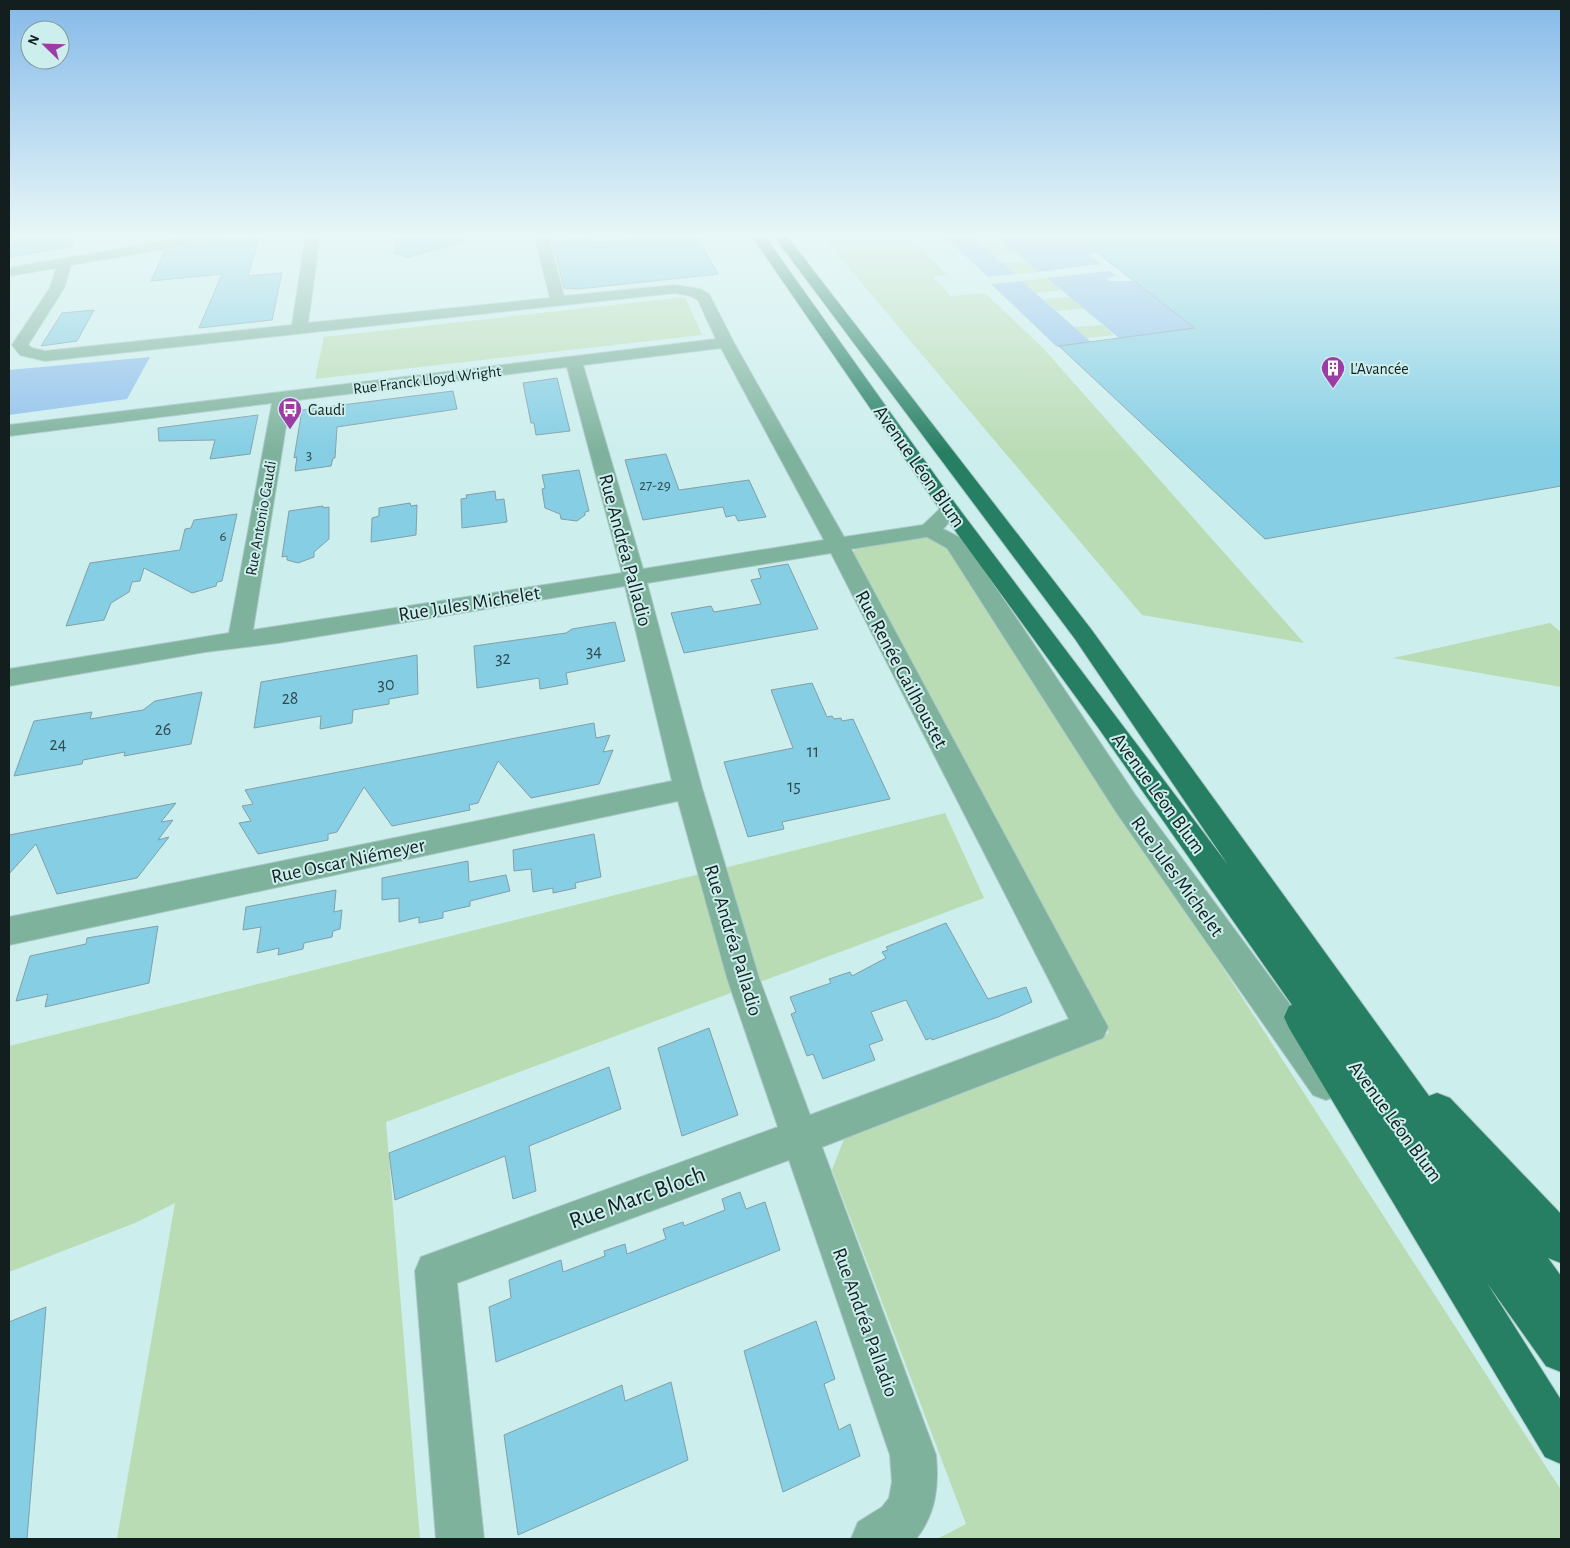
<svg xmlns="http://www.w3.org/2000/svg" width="1570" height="1548" font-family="'Alegreya Sans',sans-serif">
  <rect width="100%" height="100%" fill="#cceeed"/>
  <!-- green -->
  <g fill="#badcb5">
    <polygon points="821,235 907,235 948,275 933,277 951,296 985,293 1043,348 1304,643 1142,615"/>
    <polygon points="1004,242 1019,254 994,256 980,244"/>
    <polygon points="1027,261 1039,272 1015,274 1002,263"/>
    <polygon points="1047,278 1062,290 1036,293 1022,281"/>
    <polygon points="685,297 702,335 315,379 324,337"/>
    <polygon points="1070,297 1084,309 1056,311 1043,299"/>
    <polygon points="1103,325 1114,335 1087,338 1074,327"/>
    <polygon points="926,538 942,543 955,554 1561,1490 1561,1539 937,1539 966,1524 832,1170 845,1136 1109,1033 853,552 858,547"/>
    <polygon points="1550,623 1561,632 1561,687 1393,658"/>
    <polygon points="945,813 984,898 386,1122 420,1539 117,1539 175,1203 135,1223 9,1272 9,1046"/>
  </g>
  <!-- water -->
  <g fill="#90c0eb">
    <polygon points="942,235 970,235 1015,274 988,277"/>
    <polygon points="996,235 1072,235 1096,253 1088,254 1101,264 1039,272"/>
    <polygon points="1109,271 1117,276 1106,278 1110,281 1134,281 1195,328 1119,338 1047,278"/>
    <polygon points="1022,281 1091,342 1057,347 991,284"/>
    <polygon points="150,357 127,399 9,415 9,370"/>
  </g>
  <!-- building -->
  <g fill="#85cee4" stroke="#829fa9">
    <polygon points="9,235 72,235 73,246 9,257"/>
    <polygon points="395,235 464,235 465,241 408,257 395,253"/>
    <polygon points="669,235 696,235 718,274 578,289 564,288 553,242 592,238 593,243"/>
    <polygon points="1074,235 1561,235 1561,486 1265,539 1059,346 1195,328"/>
    <polygon points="259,238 248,276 282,273 272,320 199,328 222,274 151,281 165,251 224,240"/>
    <polygon points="94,310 77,341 41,346 62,313"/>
    <polygon points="557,378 570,431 536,435 534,423 531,423 523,383"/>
    <polygon points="453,391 457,409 337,427 335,458 333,458 331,466 295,471 297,457 294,458 302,410"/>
    <polygon points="258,415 250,454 210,459 215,440 159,441 158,428"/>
    <polygon points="666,454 679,490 749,480 766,517 738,521 735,515 726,517 723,507 643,520 625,460"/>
    <polygon points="579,470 589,511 585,512 585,515 577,521 561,519 560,514 545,508 542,489 545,488 542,475"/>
    <polygon points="495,491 496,500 504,499 507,522 462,528 461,499 467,498 466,495"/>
    <polygon points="410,503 411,506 417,505 416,535 371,542 372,518 379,516 379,508"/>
    <polygon points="323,506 323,508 329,507 329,539 314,552 314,557 298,563 287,560 287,556 282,557 289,511"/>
    <polygon points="237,514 222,581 217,582 216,586 192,593 144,568 140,581 132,582 129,592 111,603 104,620 66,626 90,563 180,550 185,529 191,528 194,520"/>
    <polygon points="788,564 818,629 684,653 671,613 711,606 714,612 761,604 751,580 761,578 758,569"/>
    <polygon points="615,622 625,661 566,673 568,684 540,689 539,678 477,688 474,646 566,633 572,629"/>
    <polygon points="417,655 418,694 389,699 389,704 353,710 352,723 320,729 321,716 254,728 261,682"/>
    <polygon points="812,683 827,717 832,716 834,719 841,718 842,721 853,719 890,799 782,822 784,829 748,837 724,762 793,748 771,690"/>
    <polygon points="202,692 191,744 124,756 125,752 83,760 82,764 14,776 34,721 92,712 90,719 143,710 155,701"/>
    <polygon points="594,723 596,738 610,735 603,752 613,750 599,784 531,798 498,761 478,803 469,805 470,810 392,826 364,787 337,832 328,834 328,840 258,854 239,823 251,821 242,806 253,804 245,790"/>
    <polygon points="176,803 161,822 173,820 158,840 169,837 137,878 57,894 36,844 9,874 9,835"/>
    <polygon points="594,834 601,877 575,883 576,888 553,893 553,888 533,892 531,869 514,871 513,850"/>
    <polygon points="468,861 469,882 506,875 510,891 470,901 470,906 443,912 443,918 419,923 419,917 399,922 399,898 382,900 382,878"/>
    <polygon points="336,890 334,912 342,910 340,929 333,931 332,937 304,943 303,949 278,955 279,948 257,953 261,927 243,930 246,907"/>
    <polygon points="946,923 988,999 1026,987 1032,1002 998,1017 932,1040 931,1038 926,1040 906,1000 871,1012 883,1040 869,1045 875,1060 823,1079 813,1054 807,1056 791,1014 796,1012 790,997 831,983 829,979 850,972 852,976 886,958 882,952 888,950 886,947"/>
    <polygon points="158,926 149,983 45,1007 48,994 16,1001 30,956 86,944 87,938"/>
    <polygon points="709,1028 738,1115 682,1136 658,1048"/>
    <polygon points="609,1067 621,1109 529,1146 536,1191 513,1199 505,1156 395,1200 389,1153"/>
    <polygon points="740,1192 746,1209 765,1202 780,1250 496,1362 489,1307 511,1298 509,1280 561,1260 563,1272 605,1256 604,1251 625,1244 627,1254 666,1239 663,1229 683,1222 684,1226 725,1210 722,1199"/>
    <polygon points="46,1307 27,1539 9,1539 9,1322"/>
    <polygon points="816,1321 835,1379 824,1384 839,1430 850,1424 860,1456 783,1492 744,1351"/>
    <polygon points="671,1382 688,1460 518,1535 504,1435 622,1385 625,1401"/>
  </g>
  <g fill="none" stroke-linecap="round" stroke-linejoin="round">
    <!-- minor casing -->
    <g stroke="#abc9c8" stroke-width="2">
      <path id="minor" d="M 197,235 L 228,235 L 222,239 L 71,265 L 64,288 L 28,345 L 32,348 L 45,351 L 292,325 L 306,235 L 320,235 L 308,323 L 550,298 L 534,235 L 548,235 L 564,296 L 675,285 L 700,289 L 709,294 L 734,343 L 844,537 L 923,525 L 943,506 L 950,504 L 957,506 L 960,510 L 943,529 L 963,539 L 1136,796 L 1339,1071 L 1344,1083 L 1339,1095 L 1326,1100 L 1313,1095 L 1116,812 L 947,548 L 927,537 L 851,549 L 1108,1027 L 1103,1038 L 822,1147 L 936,1455 C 939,1486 936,1514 916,1539 L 851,1539 L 858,1522 L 882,1507 L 889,1498 L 892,1482 L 890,1455 L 789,1160 L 457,1283 L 484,1539 L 436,1539 L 415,1271 L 421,1257 L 778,1127 L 727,978 L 678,801 L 9,945 L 9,917 L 672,781 L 625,586 L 278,643 L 205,652 L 9,686 L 9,669 L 229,633 L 272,403 L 9,436 L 9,425 L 716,339 L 698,300 L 691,296 L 675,293 L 45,361 L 20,355 L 12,345 L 50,288 L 56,268 L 9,276 L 9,268 ZM 721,348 L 824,540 L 643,569 L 583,365 ZM 567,367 L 622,573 L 253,630 L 290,401 ZM 831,553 L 1069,1019 L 810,1115 L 759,978 L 702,788 L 647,583 Z"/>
    </g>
    <!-- major casing -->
    <g stroke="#abc9c8" stroke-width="2">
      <polygon id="major" points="751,235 764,235 957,506 1228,865 1075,639 773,235 786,235 1091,629 1429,1096 1437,1093 1450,1098 1561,1214 1561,1263 1548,1258 1561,1276 1561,1372 1546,1366 1487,1283 1561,1400 1561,1464 1545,1457 1289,1028 1284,1017 1289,1006 1292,1005 1097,726 943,514"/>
    </g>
    <!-- minor -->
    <use href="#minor" fill="#7eb29d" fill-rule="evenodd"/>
    <!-- major -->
    <use href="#major" fill="#277f63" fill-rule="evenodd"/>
  </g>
  <!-- sky -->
  <linearGradient id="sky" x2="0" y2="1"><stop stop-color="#85b9e9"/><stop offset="0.52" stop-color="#e8f7f7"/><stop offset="1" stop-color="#e8f7f7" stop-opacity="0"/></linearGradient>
  <rect width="1570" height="452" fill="url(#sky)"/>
  <!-- icons -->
  <defs>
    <g id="building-pin" transform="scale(1.25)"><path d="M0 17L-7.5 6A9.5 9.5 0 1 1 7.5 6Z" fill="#9c3da6" stroke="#cceeed"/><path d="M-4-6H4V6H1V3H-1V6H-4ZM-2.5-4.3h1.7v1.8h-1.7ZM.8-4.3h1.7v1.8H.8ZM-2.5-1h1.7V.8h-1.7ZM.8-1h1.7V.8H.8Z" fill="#fff"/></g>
    <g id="bus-pin" transform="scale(1.25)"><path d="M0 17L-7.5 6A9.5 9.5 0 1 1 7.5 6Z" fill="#9c3da6" stroke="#cceeed"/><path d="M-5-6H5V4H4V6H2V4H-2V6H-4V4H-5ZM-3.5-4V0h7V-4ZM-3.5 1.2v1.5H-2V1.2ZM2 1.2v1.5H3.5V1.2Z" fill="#fff"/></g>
  </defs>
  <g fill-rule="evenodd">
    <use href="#building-pin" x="1333" y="368"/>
    <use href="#bus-pin" x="290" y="409"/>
  </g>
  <g text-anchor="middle" stroke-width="4" stroke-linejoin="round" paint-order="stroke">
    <!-- far-number labels -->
    <g font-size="15" fill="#2f4b50">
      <text x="309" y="460">3</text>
      <text x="655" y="490">27-29</text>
      <text x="223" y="541">6</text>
    </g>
    <!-- far-poi labels -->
    <g font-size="16" fill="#121f1e" stroke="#cceeed" text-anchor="start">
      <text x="1350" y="374">L'Avancée</text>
      <text x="308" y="415">Gaudi</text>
    </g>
    <!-- far-street labels -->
    <g font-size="16" fill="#121f1e" stroke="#cceeed">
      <text transform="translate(427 379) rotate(-7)" y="6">Rue Franck Lloyd Wright</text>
      <text transform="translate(260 518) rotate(-80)" y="6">Rue Antonio Gaudi</text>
    </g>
    <!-- number labels -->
    <g font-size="18" fill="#2f4b50">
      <text x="594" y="657">34</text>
      <text x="503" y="664">32</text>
      <text x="386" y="690">30</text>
      <text x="290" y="704">28</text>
      <text x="163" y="735">26</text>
      <text x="58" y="750">24</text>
      <text x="813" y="757">11</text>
      <text x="794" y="792">15</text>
    </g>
    <!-- street labels -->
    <g font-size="20" fill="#121f1e" stroke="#cceeed">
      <text transform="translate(920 466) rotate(55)" y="7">Avenue Léon Blum</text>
      <text transform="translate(626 550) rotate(75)" y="7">Rue Andréa Palladio</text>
      <text transform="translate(469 603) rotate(-9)" y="7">Rue Jules Michelet</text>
      <text transform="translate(902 669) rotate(62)" y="7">Rue Renée Gailhoustet</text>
      <text transform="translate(1159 793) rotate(54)" y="7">Avenue Léon Blum</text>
      <text transform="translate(348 860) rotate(-12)" y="7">Rue Oscar Niémeyer</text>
      <text transform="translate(1178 876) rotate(54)" y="7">Rue Jules Michelet</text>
      <text transform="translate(734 940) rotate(73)" y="7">Rue Andréa Palladio</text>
      <text transform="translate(1396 1121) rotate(54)" y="7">Avenue Léon Blum</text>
      <text transform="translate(866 1322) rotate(70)" y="7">Rue Andréa Palladio</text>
    </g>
    <!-- near-street labels -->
    <g font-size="24" fill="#121f1e" stroke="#cceeed">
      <text transform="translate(637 1197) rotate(-20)" y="8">Rue Marc Bloch</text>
    </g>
  </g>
  <!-- border -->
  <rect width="1570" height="1548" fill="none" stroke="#121f1e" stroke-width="20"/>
  <!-- north arrow -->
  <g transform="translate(45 45) rotate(293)"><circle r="24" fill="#cceeed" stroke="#829b9a"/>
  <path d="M0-4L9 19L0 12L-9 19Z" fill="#9c3da6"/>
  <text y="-8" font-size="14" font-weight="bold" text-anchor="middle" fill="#121f1e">N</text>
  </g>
</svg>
